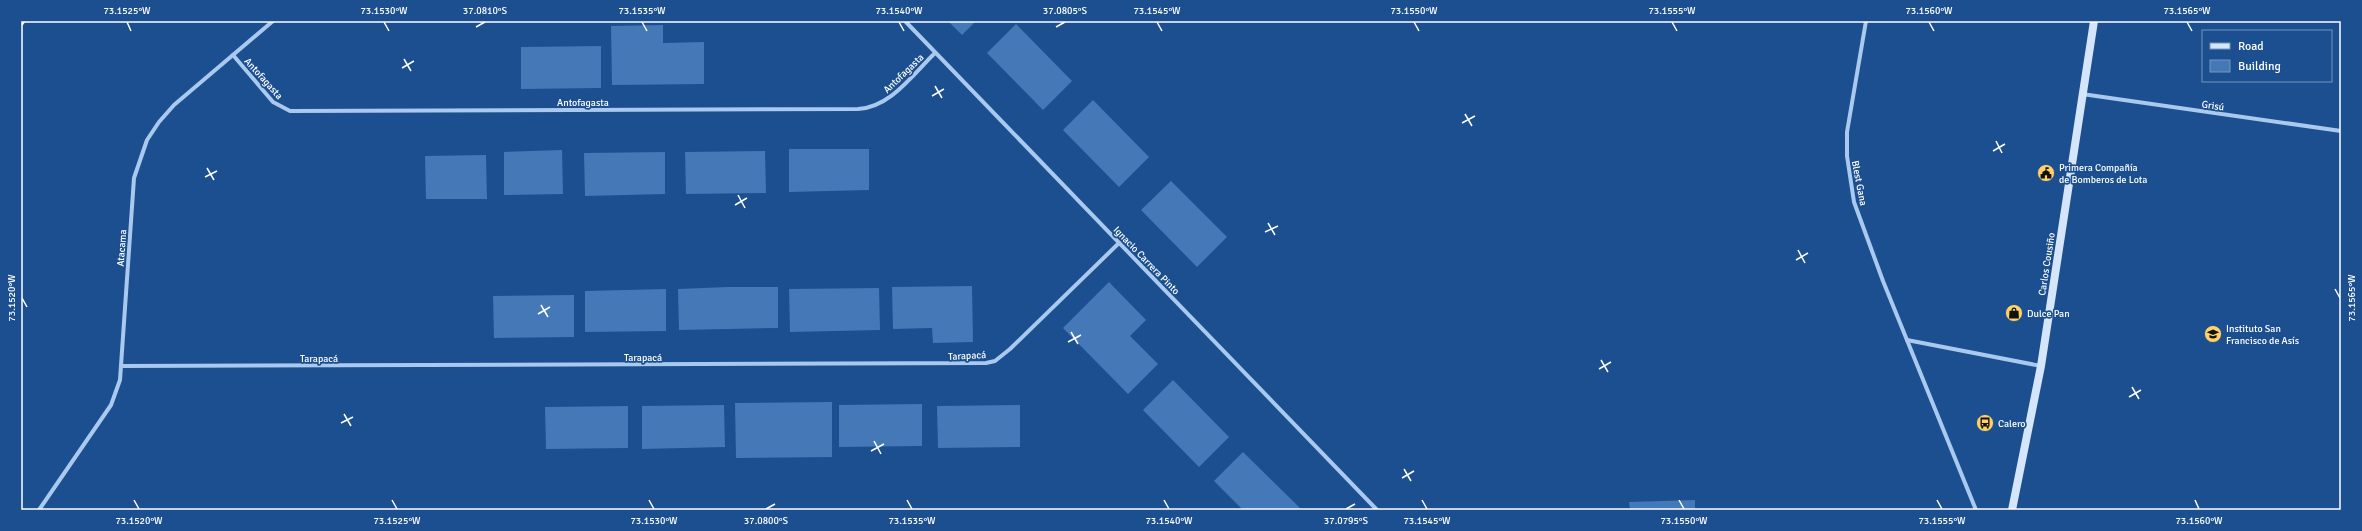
<svg xmlns="http://www.w3.org/2000/svg" width="2362" height="531" font-family="Signika,sans-serif">
  <rect width="100%" height="100%" fill="#1b4f8f"/>
  <!-- building -->
  <g fill="#4478b7">
    <polygon points="948,21 976,21 962,35"/>
    <polygon points="1016,24 1072,81 1043,110 987,53"/>
    <polygon points="663,25 663,43 704,42 704,84 612,85 611,26"/>
    <polygon points="601,46 601,88 521,89 521,47"/>
    <polygon points="1093,100 1149,157 1119,187 1063,130"/>
    <polygon points="789,149 869,149 869,190 789,192"/>
    <polygon points="562,150 563,194 504,195 504,152"/>
    <polygon points="765,151 766,193 686,194 685,152"/>
    <polygon points="665,152 665,194 585,196 584,153"/>
    <polygon points="486,155 487,199 426,199 425,156"/>
    <polygon points="1171,181 1227,237 1197,267 1141,210"/>
    <polygon points="1109,282 1146,320 1130,336 1158,364 1128,394 1063,328"/>
    <polygon points="972,286 973,342 933,343 932,328 893,329 892,287"/>
    <polygon points="728,287 778,287 778,328 679,330 678,289"/>
    <polygon points="879,288 880,330 790,332 789,289"/>
    <polygon points="666,289 666,331 585,332 585,291"/>
    <polygon points="574,295 574,337 494,338 493,296"/>
    <polygon points="1173,380 1229,437 1199,467 1143,410"/>
    <polygon points="832,402 832,457 736,458 735,403"/>
    <polygon points="922,404 922,446 839,447 839,405"/>
    <polygon points="724,405 725,447 642,449 642,406"/>
    <polygon points="1020,405 1020,447 938,448 937,406"/>
    <polygon points="628,406 628,448 546,449 545,407"/>
    <polygon points="1243,452 1300,508 1298,510 1243,510 1214,481"/>
    <polygon points="1695,500 1695,510 1630,510 1629,502"/>
  </g>
  <g fill="none" stroke-linecap="round" stroke-linejoin="round">
    <!-- minor -->
    <g stroke="#a9c9ee" stroke-width="4">
      <polyline points="905,21 1377,510"/>
      <polyline points="1866,21 1847,132 1847,156 1854,202 1883,281 1976,510"/>
      <path d="M 233,55 L 273,102 L 290,111 L 858,109 C 891,107 913,74 935,53"/>
      <polyline points="2082,94 2341,131"/>
      <polyline points="1907,340 2041,366"/>
      <polyline points="121,366 986,363 995,361 1010,349 1119,243"/>
      <polyline points="39,510 111,405 120,380 134,178 147,140 159,122 174,105 273,21"/>
    </g>
    <!-- secondary -->
    <polyline stroke="#d6e6fa" stroke-width="8" points="2012,510 2041,366 2094,21"/>
    <!-- rail -->
    <polyline stroke="#fff" stroke-width="3" stroke-dasharray="7 3" stroke-linecap="butt" points="21,25 24,21"/>
  </g>
  <!-- ticks -->
  <path fill="none" stroke="#fff" stroke-width="1.5" d="M 127,22 L 131,31M 384,22 L 389,31M 642,22 L 647,31M 899,22 L 904,31M 1157,22 L 1162,31M 1414,22 L 1419,31M 1672,22 L 1677,31M 1929,22 L 1934,31M 2187,22 L 2192,31M 476,27 L 485,22M 1056,27 L 1065,22M 404,59 L 411,71M 402,68 L 414,61M 935,86 L 942,98M 932,96 L 944,89M 1465,114 L 1472,126M 1462,123 L 1475,116M 1996,141 L 2002,153M 1993,151 L 2005,144M 207,168 L 214,180M 205,177 L 217,171M 738,195 L 745,208M 735,205 L 747,198M 1268,223 L 1275,235M 1265,232 L 1278,226M 1798,250 L 1805,263M 1796,260 L 1808,253M 2335,289 L 2340,298M 22,298 L 27,307M 541,305 L 548,317M 538,314 L 550,307M 1071,332 L 1078,344M 1068,342 L 1081,335M 1601,360 L 1608,372M 1599,369 L 1611,362M 2132,387 L 2139,399M 2129,397 L 2141,390M 344,414 L 351,426M 341,423 L 353,417M 874,441 L 881,454M 871,451 L 884,444M 1404,469 L 1411,481M 1402,478 L 1414,471M 134,500 L 139,509M 392,500 L 397,509M 649,500 L 654,509M 907,500 L 912,509M 1164,500 L 1169,509M 1422,500 L 1427,509M 1679,500 L 1684,509M 1937,500 L 1942,509M 2195,500 L 2199,509M 766,509 L 775,504M 1346,509 L 1355,504"/>
  <!-- icons -->
  <defs>
    <g id="civic-disc" transform="scale(0.9)"><circle r="9.5" fill="#ffd166" stroke="#1b4f8f"/><path d="M-.6-6.5H3V-4.5H.6V-3L4-1V1h2V6H-6V1h2V-1L-.6-3ZM-1.2 2.5V6h2.4V2.5Z" fill="#111"/></g>
    <g id="shop-disc" transform="scale(0.9)"><circle r="9.5" fill="#ffd166" stroke="#1b4f8f"/><path d="M-5-2.5h2.3a2.7 3.5 0 0 1 5.4 0H5L5.5 6h-11ZM-1.5-2.5h3a1.5 2.3 0 0 0-3 0Z" fill="#111"/></g>
    <g id="school-disc" transform="scale(0.9)"><circle r="9.5" fill="#ffd166" stroke="#1b4f8f"/><path d="M0-5L7-2L0 1L-7-2ZM-4 1L0 2.5L4 1V4Q0 6-4 4Z" fill="#111"/></g>
    <g id="bus-disc" transform="scale(0.9)"><circle r="9.5" fill="#ffd166" stroke="#1b4f8f"/><path d="M-5-6H5V4H4V6H2V4H-2V6H-4V4H-5ZM-3.5-4V0h7V-4ZM-3.5 1.2v1.5H-2V1.2ZM2 1.2v1.5H3.5V1.2Z" fill="#111"/></g>
  </defs>
  <g fill-rule="evenodd">
    <use href="#civic-disc" x="2046" y="173"/>
    <use href="#shop-disc" x="2014" y="313"/>
    <use href="#school-disc" x="2213" y="334"/>
    <use href="#bus-disc" x="1985" y="423"/>
  </g>
  <g text-anchor="middle" stroke-width="3.5" stroke-linejoin="round" paint-order="stroke">
    <!-- street labels -->
    <g font-size="10" fill="#fff" stroke="#1b4f8f">
      <text transform="translate(903 73) rotate(-44)" y="4">Antofagasta</text>
      <text transform="translate(264 78) rotate(48)" y="4">Antofagasta</text>
      <text x="583" y="106">Antofagasta</text>
      <text transform="translate(2213 105) rotate(8)" y="4">Grisú</text>
      <text transform="translate(1860 183) rotate(79)" y="4">Blest Gana</text>
      <text transform="translate(121 248) rotate(-86)" y="4">Atacama</text>
      <text transform="translate(1147 260) rotate(46)" y="4">Ignacio Carrera Pinto</text>
      <text transform="translate(2046 264) rotate(-81)" y="4">Carlos Cousiño</text>
      <text transform="translate(967 355) rotate(-3)" y="4">Tarapacá</text>
      <text x="643" y="361">Tarapacá</text>
      <text x="319" y="362">Tarapacá</text>
    </g>
    <!-- poi labels -->
    <g font-size="10" fill="#fff" stroke="#1b4f8f" text-anchor="start">
      <text x="2059" y="171">Primera Compañía<tspan x="2059" dy="12">de Bomberos de Lota</tspan></text>
      <text x="2027" y="317">Dulce Pan</text>
      <text x="2226" y="332">Instituto San<tspan x="2226" dy="12">Francisco de Asís</tspan></text>
      <text x="1998" y="427">Calero</text>
    </g>
  </g>
  <!-- border -->
  <rect width="2362" height="531" fill="none" stroke="#1b4f8f" stroke-width="44"/>
  <!-- legend -->
  <rect x="2202" y="30" width="130" height="52" fill="#1b4f8f" stroke="#7695bc"/>
  <rect x="2210" y="43" width="20" height="6" fill="#d6e6fa" stroke="#7695bc"/>
  <text x="2238" y="50" font-size="12" fill="#ffffff">Road</text>
  <rect x="2210" y="60" width="20" height="12" fill="#4478b7" stroke="#7695bc"/>
  <text x="2238" y="70" font-size="12" fill="#ffffff">Building</text>
  <rect x="22" y="22" width="2318" height="487" fill="none" stroke="#fff" stroke-width="1.5"/>
  <g font-size="10" text-anchor="middle" fill="#fff">
    <text x="127" y="14">73.1525°W</text>
    <text x="384" y="14">73.1530°W</text>
    <text x="485" y="14">37.0810°S</text>
    <text x="642" y="14">73.1535°W</text>
    <text x="899" y="14">73.1540°W</text>
    <text x="1065" y="14">37.0805°S</text>
    <text x="1157" y="14">73.1545°W</text>
    <text x="1414" y="14">73.1550°W</text>
    <text x="1672" y="14">73.1555°W</text>
    <text x="1929" y="14">73.1560°W</text>
    <text x="2187" y="14">73.1565°W</text>
    <text transform="translate(2351 298) rotate(-90)" y="4">73.1565°W</text>
    <text transform="translate(11 298) rotate(-90)" y="4">73.1520°W</text>
    <text x="139" y="524">73.1520°W</text>
    <text x="397" y="524">73.1525°W</text>
    <text x="654" y="524">73.1530°W</text>
    <text x="766" y="524">37.0800°S</text>
    <text x="912" y="524">73.1535°W</text>
    <text x="1169" y="524">73.1540°W</text>
    <text x="1346" y="524">37.0795°S</text>
    <text x="1427" y="524">73.1545°W</text>
    <text x="1684" y="524">73.1550°W</text>
    <text x="1942" y="524">73.1555°W</text>
    <text x="2199" y="524">73.1560°W</text>
  </g>
</svg>
